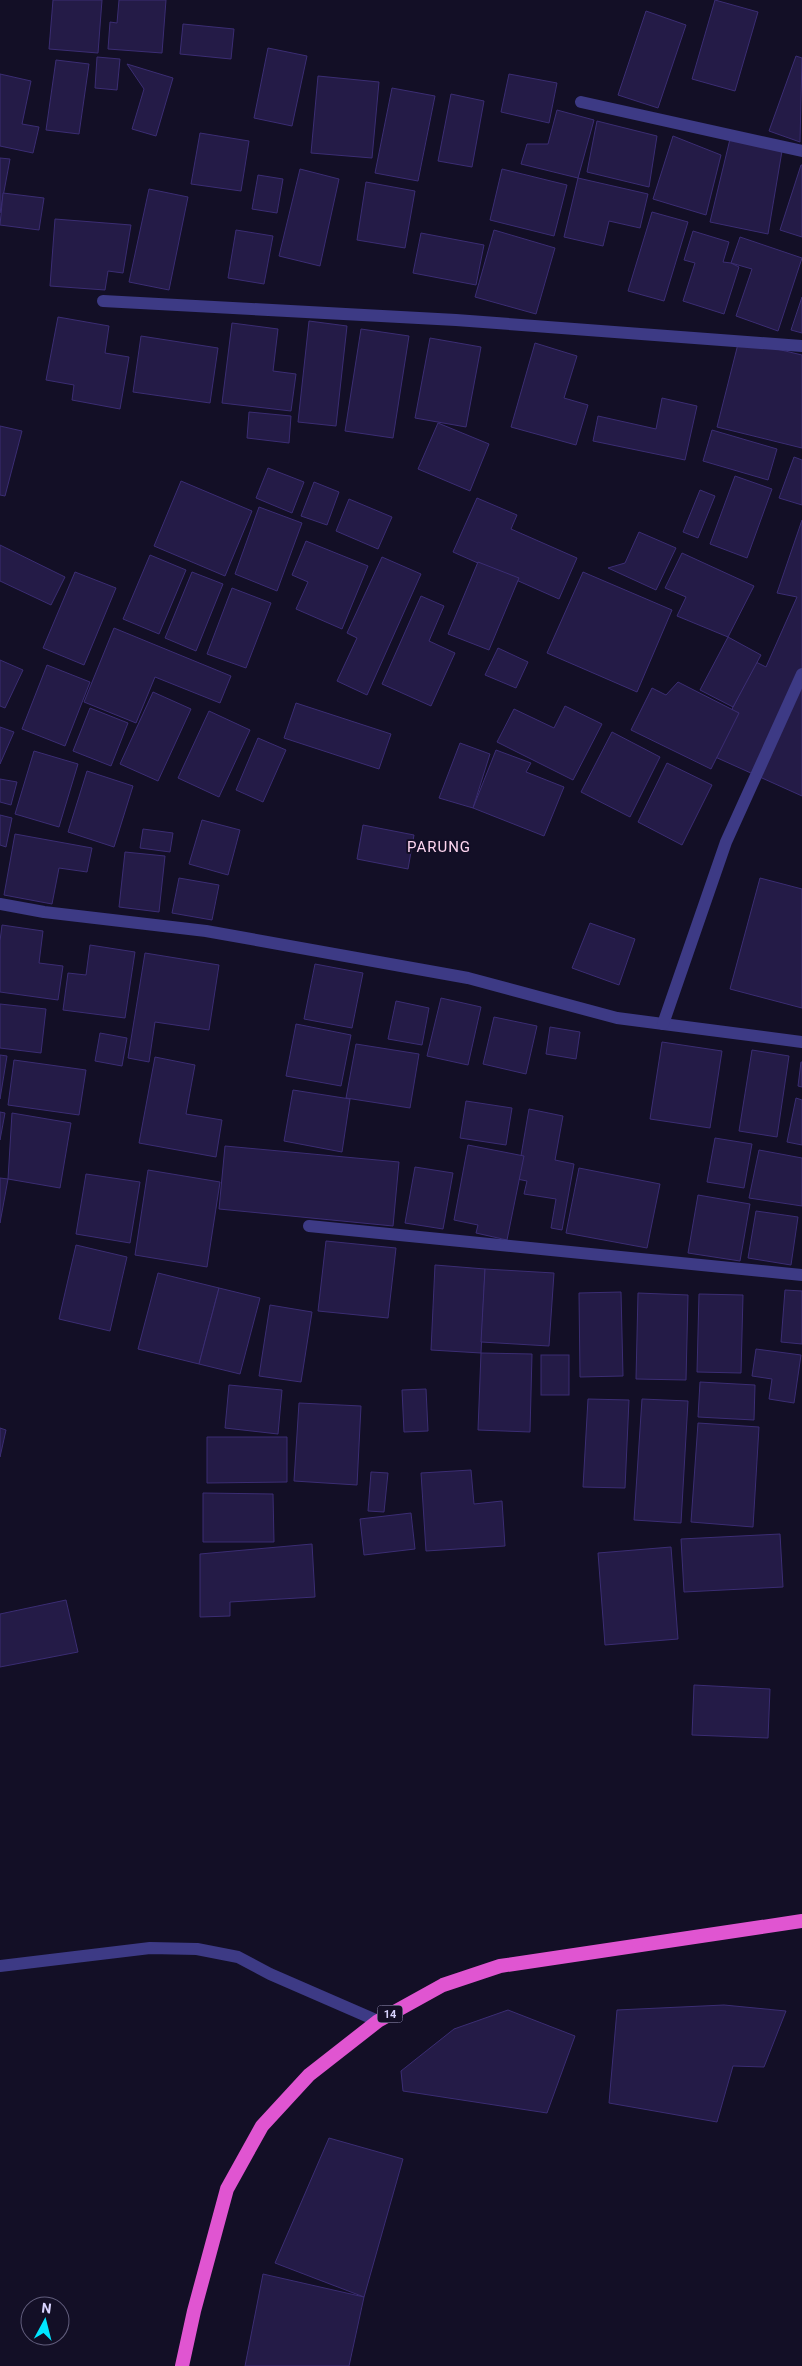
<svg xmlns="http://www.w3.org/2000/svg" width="802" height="2366" viewBox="0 0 802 2366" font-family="Roboto,sans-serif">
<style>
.building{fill:#241b47;stroke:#3b2d73}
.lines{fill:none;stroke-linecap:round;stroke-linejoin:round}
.minor{stroke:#3d3a85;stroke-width:12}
.trunk{stroke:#e055d1;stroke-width:14}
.labels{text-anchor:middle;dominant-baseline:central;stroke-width:4;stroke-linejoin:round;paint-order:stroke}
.shield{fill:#130f26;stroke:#9e99be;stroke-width:1}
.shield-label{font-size:11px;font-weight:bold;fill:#d9d4ff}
.quarter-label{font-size:15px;letter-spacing:1px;fill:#ffd6f0;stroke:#130f26}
</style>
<rect width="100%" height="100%" fill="#130f26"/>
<g class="building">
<polygon points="53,0 102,0 98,53 49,49"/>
<polygon points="119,0 166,0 162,53 108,49 110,22 117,23"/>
<polygon points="715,0 758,12 735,91 692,79"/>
<polygon points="646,11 686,25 658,108 618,95"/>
<polygon points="183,24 234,29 231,59 180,54"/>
<polygon points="268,48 307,56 292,126 254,118"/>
<polygon points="796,56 802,58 800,142 769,131"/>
<polygon points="97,57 120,59 117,90 95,88"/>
<polygon points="56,60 89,64 79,134 46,130"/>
<polygon points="127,64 173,78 156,136 132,129 144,89"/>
<polygon points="0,74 31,81 22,124 39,127 33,153 0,146"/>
<polygon points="509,74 557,83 549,123 501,112"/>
<polygon points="318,76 379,82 372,158 311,153"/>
<polygon points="392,88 435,96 418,181 375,173"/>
<polygon points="451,94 484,101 472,167 438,161"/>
<polygon points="557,110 594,120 578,178 521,164 527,144 548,144"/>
<polygon points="597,121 657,136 649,187 587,172"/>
<polygon points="200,133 249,141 241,191 191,184"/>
<polygon points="673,136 721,155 706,215 653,199"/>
<polygon points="730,139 782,151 768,234 710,222"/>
<polygon points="0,158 10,159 0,213"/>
<polygon points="801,165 802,165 802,237 780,230"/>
<polygon points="300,169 339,179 320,266 279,256"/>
<polygon points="502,169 567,185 554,236 490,220"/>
<polygon points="258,175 283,179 277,213 252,209"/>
<polygon points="578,178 648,194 640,228 609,221 603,246 564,237"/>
<polygon points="366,182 415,191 405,248 357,240"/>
<polygon points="149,189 188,197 169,290 129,282"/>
<polygon points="3,193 44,198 39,230 0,225"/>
<polygon points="652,212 688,222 664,301 628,291"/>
<polygon points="55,219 131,225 123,273 108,271 105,290 50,286"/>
<polygon points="236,230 273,236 264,284 228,278"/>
<polygon points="494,230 555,248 536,314 475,297"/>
<polygon points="693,231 729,242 723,262 731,263 739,267 724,314 683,301 695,263 684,260"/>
<polygon points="421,233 484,245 476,285 413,273"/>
<polygon points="740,237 802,258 778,331 736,316 752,269 731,263"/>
<polygon points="802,297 802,333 791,330"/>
<polygon points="58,317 109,326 105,353 129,357 120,409 72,400 74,385 46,380"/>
<polygon points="309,321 347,326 336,426 298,422"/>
<polygon points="232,323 278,329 273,371 296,374 291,411 222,403"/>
<polygon points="361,329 409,336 393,438 345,431"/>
<polygon points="141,336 218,348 210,403 133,392"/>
<polygon points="430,338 481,347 466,427 415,418"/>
<polygon points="739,340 802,355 802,448 717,427"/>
<polygon points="535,343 577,356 564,398 588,405 576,445 511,427"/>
<polygon points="662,398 697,406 685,460 593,441 598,416 656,429"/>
<polygon points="249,412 291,416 289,443 247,438"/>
<polygon points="438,423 489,444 470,491 418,469"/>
<polygon points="0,426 22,431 5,496 0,495"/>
<polygon points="712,430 777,449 768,480 703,461"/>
<polygon points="794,457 802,460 802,505 779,498"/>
<polygon points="268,468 304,482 292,513 256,498"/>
<polygon points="735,476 772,489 747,558 710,544"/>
<polygon points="181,481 252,511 225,576 154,546"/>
<polygon points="314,482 339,492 327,525 301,516"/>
<polygon points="700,490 715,496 698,538 683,532"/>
<polygon points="477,498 517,515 511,529 577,558 559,599 453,552"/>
<polygon points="349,499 392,517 378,549 336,531"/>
<polygon points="259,507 302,523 277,591 235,574"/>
<polygon points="802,520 802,796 713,756 733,707 756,662 766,667 797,597 777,593"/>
<polygon points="639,532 676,548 656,590 608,568 625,563"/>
<polygon points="306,541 368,566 342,629 296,609 308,582 292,575"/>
<polygon points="0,545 65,577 51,605 0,581"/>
<polygon points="682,553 754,586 728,637 677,616 686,597 665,588"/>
<polygon points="150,555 186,570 159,634 123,619"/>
<polygon points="382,557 421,574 367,695 337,681 357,638 347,633"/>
<polygon points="478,562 519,578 489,650 448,634"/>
<polygon points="75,572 116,588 84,665 43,648"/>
<polygon points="192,572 223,584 196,651 165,638"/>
<polygon points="583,572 672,610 637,692 547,653"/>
<polygon points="232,588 271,603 246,668 207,654"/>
<polygon points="421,596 444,606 429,641 455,653 431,706 382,684"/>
<polygon points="114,628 231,676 220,703 155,677 136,723 84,702"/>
<polygon points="728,637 761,655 733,707 700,690"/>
<polygon points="498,648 528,662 516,688 485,675"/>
<polygon points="0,660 23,670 5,708 0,706"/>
<polygon points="47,665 90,682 65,746 22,729"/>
<polygon points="678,682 739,713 711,769 631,730 652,688 666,695"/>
<polygon points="153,692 191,709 158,781 120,764"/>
<polygon points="296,703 391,734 379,769 284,738"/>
<polygon points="565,706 602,724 573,780 497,742 514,709 554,728"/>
<polygon points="90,708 128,723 111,766 73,751"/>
<polygon points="209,711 250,730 219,797 178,778"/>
<polygon points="0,727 14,732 0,764"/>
<polygon points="612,732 660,757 630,817 581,792"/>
<polygon points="258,738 286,750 263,802 236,790"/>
<polygon points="460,743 490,754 473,808 439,798"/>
<polygon points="496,750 531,763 526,772 564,787 544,836 473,808"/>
<polygon points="34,751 78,764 59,827 15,814"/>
<polygon points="667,763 712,785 682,845 638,822"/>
<polygon points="87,771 133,786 114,847 68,832"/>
<polygon points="0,779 17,782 11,805 0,802"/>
<polygon points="0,815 12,818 6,847 0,845"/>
<polygon points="202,820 240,830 228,875 189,864"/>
<polygon points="363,825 414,835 408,869 357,859"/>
<polygon points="143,829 173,833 170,852 140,848"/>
<polygon points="15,834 92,848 87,872 59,868 52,904 4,895"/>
<polygon points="125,852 165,856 159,912 119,907"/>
<polygon points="179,878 219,885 212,920 172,913"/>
<polygon points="760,878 802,889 802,1008 730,989"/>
<polygon points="590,923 635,939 619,985 572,968"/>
<polygon points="2,925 43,931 39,963 63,966 58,1000 0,992 0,941"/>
<polygon points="90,945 135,952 125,1018 63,1010 68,973 86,975"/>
<polygon points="145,953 219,965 209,1030 155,1022 149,1062 128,1058"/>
<polygon points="315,964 363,973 352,1028 304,1019"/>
<polygon points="441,998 481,1007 468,1065 427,1056"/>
<polygon points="396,1001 429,1008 422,1045 388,1039"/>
<polygon points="0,1004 46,1009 41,1053 0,1048"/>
<polygon points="494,1017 537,1026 526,1074 483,1064"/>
<polygon points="296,1024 351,1035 341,1086 286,1076"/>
<polygon points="550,1027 580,1032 576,1059 546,1054"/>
<polygon points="100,1033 127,1038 122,1066 95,1061"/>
<polygon points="662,1042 722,1051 710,1128 650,1119"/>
<polygon points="356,1044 419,1054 410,1108 346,1098"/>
<polygon points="752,1050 789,1056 777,1137 739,1131"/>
<polygon points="0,1055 7,1056 0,1099"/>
<polygon points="155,1057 195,1065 186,1114 222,1120 216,1157 139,1143"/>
<polygon points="14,1060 86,1070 79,1115 8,1105"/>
<polygon points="801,1062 802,1062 802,1087 798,1086"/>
<polygon points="293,1090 350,1099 342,1152 284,1141"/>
<polygon points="796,1098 802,1100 802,1145 787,1142"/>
<polygon points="466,1101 512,1108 506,1145 460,1138"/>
<polygon points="529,1109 563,1116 555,1160 574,1164 562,1230 551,1228 556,1199 524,1194 527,1181 517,1179"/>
<polygon points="0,1112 5,1113 0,1140"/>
<polygon points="12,1113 71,1123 60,1188 8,1179"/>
<polygon points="715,1138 752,1144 744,1188 707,1182"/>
<polygon points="468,1145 524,1156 507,1240 476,1233 478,1225 454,1220"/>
<polygon points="225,1146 399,1162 393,1226 219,1209"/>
<polygon points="759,1150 802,1158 802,1206 749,1198"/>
<polygon points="415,1167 453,1173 443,1229 405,1223"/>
<polygon points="579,1168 660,1184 647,1248 566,1233"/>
<polygon points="148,1170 220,1182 207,1267 135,1255"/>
<polygon points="86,1174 140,1182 130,1243 76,1234"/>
<polygon points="0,1178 8,1179 0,1223"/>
<polygon points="698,1195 750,1204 740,1261 688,1253"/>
<polygon points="756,1211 798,1217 791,1265 748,1258"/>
<polygon points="326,1241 396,1248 388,1318 318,1311"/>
<polygon points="76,1245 127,1257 110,1331 59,1319"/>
<polygon points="435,1265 485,1269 481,1353 431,1350"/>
<polygon points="485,1269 554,1273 549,1346 481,1342"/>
<polygon points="158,1273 219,1288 199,1364 138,1349"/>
<polygon points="219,1288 260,1298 240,1374 199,1364"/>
<polygon points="785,1290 802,1291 802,1344 781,1342"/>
<polygon points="621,1292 623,1376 580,1377 579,1293"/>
<polygon points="638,1293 688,1295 686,1380 636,1379"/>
<polygon points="699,1294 743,1295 741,1373 697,1372"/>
<polygon points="270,1305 312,1312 301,1382 259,1376"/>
<polygon points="756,1349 801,1355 794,1403 769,1399 772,1379 752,1376"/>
<polygon points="481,1353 532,1354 530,1432 478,1430"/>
<rect x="541" y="1355" width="28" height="40"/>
<polygon points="700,1382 755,1385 754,1420 698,1417"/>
<polygon points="229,1385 282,1390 278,1434 225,1428"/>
<polygon points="426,1389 428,1431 404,1432 402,1390"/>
<polygon points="588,1399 629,1400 625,1488 583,1487"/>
<polygon points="642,1399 688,1401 681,1523 634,1520"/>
<polygon points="299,1403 361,1406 357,1485 294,1481"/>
<polygon points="698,1423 759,1427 753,1527 691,1522"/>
<polygon points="0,1428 6,1430 0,1457"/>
<polygon points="207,1437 287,1437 287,1482 207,1483"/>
<polygon points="471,1470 474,1504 502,1501 505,1546 426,1551 421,1473"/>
<polygon points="371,1472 388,1473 384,1512 368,1511"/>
<polygon points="203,1493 273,1494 274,1542 203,1542"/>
<polygon points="411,1513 415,1549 364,1555 360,1519"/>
<polygon points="780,1534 783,1587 684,1592 681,1539"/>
<polygon points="312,1544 315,1597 230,1602 230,1616 200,1617 200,1554"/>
<polygon points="671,1547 678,1639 605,1645 598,1553"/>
<polygon points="66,1600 78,1652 0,1667 0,1614"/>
<polygon points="694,1685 770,1689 768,1738 692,1735"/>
<polygon points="724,2005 786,2011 764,2067 733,2066 717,2122 609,2103 617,2010"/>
<polygon points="508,2010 575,2036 547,2113 403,2091 401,2071 454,2029"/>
<polygon points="329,2138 403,2159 364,2297 275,2263"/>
<polygon points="263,2274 364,2297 349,2366 245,2366"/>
</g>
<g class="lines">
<g class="minor">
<polyline points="581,102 802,151"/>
<polyline points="103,301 456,320 802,346"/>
<polyline points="0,904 44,912 206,931 468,978 617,1018 802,1042"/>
<polyline points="663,1024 726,842 802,674"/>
<polyline points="309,1226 802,1275"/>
<polyline points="0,1966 150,1948 197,1949 238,1957 270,1974 378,2021"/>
</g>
<polyline class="trunk" points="182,2366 194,2311 227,2189 262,2126 309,2075 378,2021 443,1985 500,1966 802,1921"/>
</g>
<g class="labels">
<rect class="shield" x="377.5" y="2005.5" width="25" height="17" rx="4"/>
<g class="shield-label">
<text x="390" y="2014">14</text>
</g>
<g class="quarter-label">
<text x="439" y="847">PARUNG</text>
</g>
</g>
<g transform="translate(45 2321) rotate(7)"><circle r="24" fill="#130f26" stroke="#625e7d"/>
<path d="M0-4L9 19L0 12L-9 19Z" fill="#00e5ff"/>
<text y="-8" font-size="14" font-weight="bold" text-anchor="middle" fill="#d9d4ff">N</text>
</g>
</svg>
